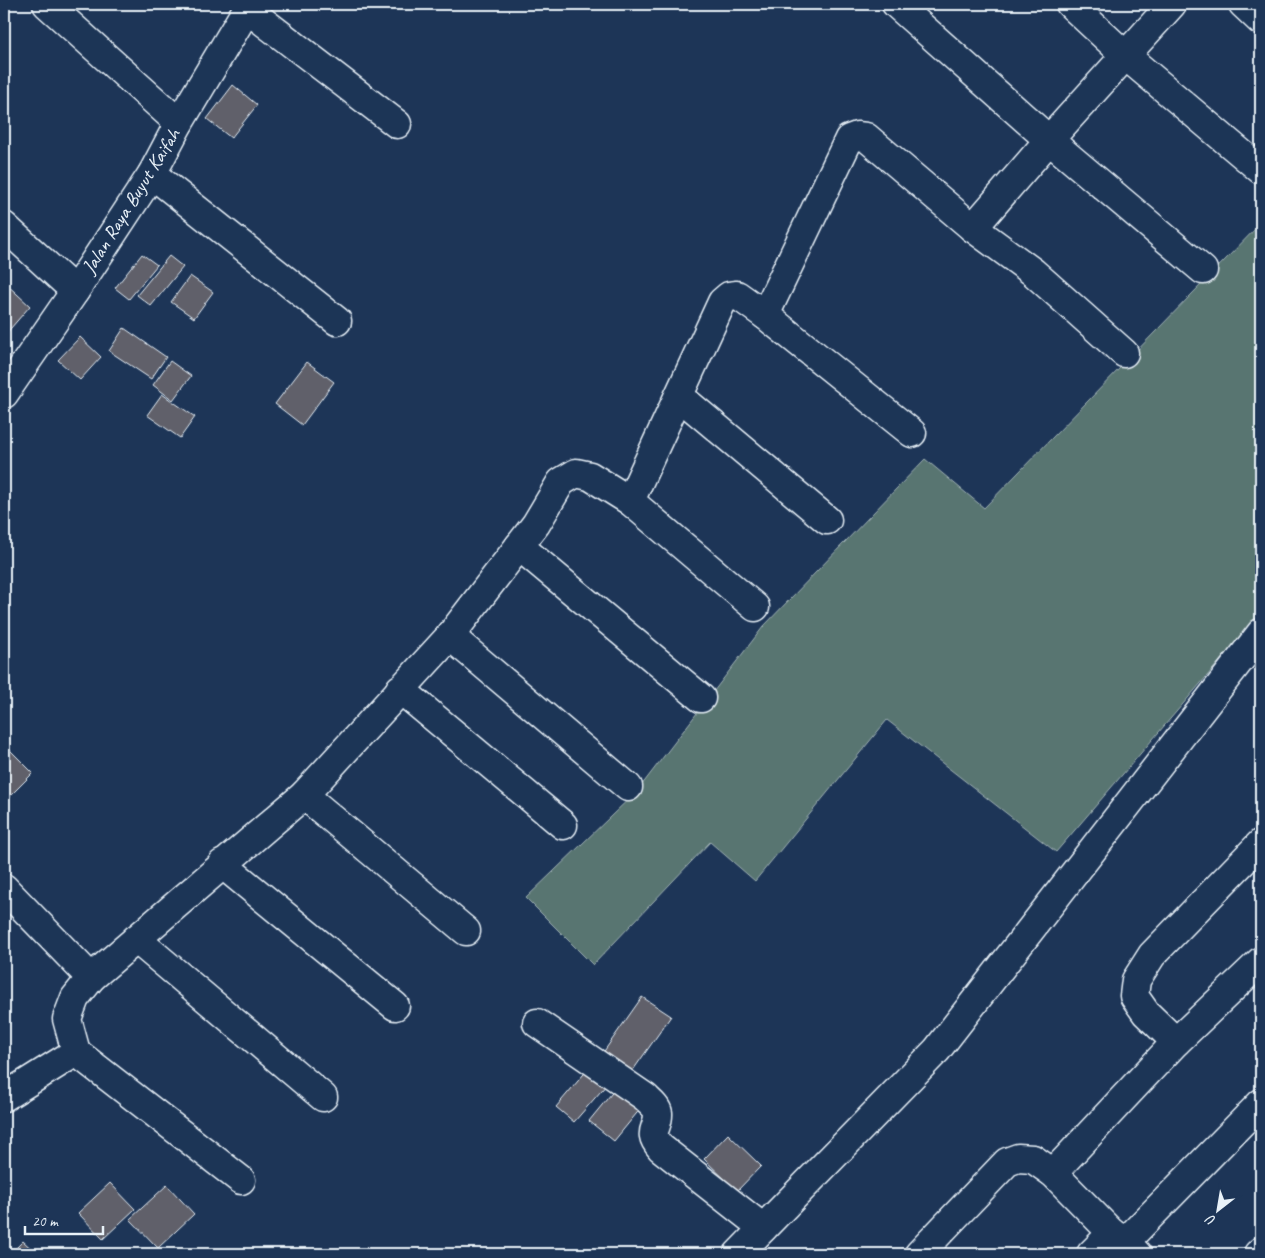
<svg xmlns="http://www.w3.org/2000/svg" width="1265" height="1258" viewBox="0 0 1265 1258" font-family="Caveat,sans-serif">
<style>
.green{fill:#597471;stroke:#a0b2b4}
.building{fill:#61616b;stroke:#e8f1f8}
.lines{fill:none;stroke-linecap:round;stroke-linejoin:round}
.minor-casing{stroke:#e8f1f8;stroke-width:31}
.minor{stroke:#1d3557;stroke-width:28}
.labels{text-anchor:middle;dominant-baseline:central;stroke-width:4;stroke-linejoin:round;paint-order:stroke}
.street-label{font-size:20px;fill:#e8f1f8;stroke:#1d3557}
</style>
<rect width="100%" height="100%" fill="#1d3557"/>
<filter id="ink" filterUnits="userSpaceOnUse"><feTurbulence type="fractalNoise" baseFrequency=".02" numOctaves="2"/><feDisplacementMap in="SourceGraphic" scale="10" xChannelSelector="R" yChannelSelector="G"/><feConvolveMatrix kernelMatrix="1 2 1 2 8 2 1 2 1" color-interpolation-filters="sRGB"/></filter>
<g filter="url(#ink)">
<polygon class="green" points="1261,223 1261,613 1056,852 887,720 755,881 710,842 593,965 526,898 638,790 763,627 925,459 984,508"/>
<g class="building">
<polygon points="233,85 257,105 231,138 207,119"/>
<polygon points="142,254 157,265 129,299 115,288"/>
<polygon points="169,256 183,267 151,306 137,295"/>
<polygon points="190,276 213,292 194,318 171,302"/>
<polygon points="4,282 30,306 4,336"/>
<polygon points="124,328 166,357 151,379 109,351"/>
<polygon points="80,337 101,357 80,380 58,360"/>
<polygon points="170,361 191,376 173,400 153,385"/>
<polygon points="307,362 334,382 302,425 275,404"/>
<polygon points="162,394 195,417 180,438 147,415"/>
<polygon points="4,744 33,773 4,802"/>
<polygon points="642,997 671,1016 629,1076 600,1057"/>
<polygon points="589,1068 608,1083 574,1122 556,1107"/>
<polygon points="616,1088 641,1108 614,1141 589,1121"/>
<polygon points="728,1134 761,1166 737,1191 704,1159"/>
<polygon points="110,1183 135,1209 103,1239 78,1213"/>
<polygon points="167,1185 194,1214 158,1248 130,1219"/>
<polygon points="23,1241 37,1254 10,1254"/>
</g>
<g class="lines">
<g class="minor-casing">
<g id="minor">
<polyline points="47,4 179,123"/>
<polyline points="896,4 1049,140 1203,270"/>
<polyline points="1070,4 1126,56 1261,170"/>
<polyline points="1243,4 1261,21"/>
<polyline points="247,9 397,124"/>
<polyline points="152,174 337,321"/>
<polyline points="4,226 75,291"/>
<polyline points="973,228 1049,140 1172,4"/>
<polyline points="765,315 849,139 857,136 866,137 973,228 1033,272 1124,353"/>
<polyline points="4,394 75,291 152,174 179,123 250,4"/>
<polyline points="679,396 827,520"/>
<polyline points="630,501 755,607"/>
<polyline points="519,546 701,698"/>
<polyline points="450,636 628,787"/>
<polyline points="400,689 563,825"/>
<polyline points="304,795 466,931"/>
<polyline points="222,864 395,1006"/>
<polyline points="4,888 91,978"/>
<polyline points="136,939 323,1097"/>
<path d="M537,1023L645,1097C649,1101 657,1107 658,1113C659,1129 646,1131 661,1148L763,1228"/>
<polyline points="1176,1042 1146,1013 1134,996 1136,980 1152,955 1261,843"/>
<polyline points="76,1052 241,1180"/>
<polyline points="4,1097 76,1052 67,1019 75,998 91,978 304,795 450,636 536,524 561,482 576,473 590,476 630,501 722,302 729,296 737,295 765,315 912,433"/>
<polyline points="1053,1173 1176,1042 1261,961"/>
<polyline points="1125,1242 1261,1103"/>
<polyline points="738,1254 937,1050 1261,633"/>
<polyline points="919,1254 1007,1162 1018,1158 1033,1159 1053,1173 1112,1233 1125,1242 1137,1254"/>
<polyline points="1091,1254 1112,1233"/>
<polyline points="1258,1254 1261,1251"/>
</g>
</g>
<use href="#minor" class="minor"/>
</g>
</g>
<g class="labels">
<g class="street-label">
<text transform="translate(131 201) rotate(-58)">Jalan Raya Buyut Kaifah</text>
</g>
</g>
<rect width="1265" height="1258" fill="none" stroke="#1d3557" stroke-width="20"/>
<rect x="10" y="10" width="1245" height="1238" fill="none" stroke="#e8f1f8" stroke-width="2" filter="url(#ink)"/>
<g transform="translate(1218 1210) rotate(211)" stroke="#1d3557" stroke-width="4" paint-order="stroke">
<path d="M0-4L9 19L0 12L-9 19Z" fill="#e8f1f8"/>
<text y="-8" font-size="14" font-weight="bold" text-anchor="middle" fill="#e8f1f8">U</text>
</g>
<path d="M25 1226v8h78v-8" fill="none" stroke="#e8f1f8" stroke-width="2.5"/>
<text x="32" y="1226" font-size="15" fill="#e8f1f8" stroke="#1d3557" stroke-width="4" paint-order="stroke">20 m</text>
</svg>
